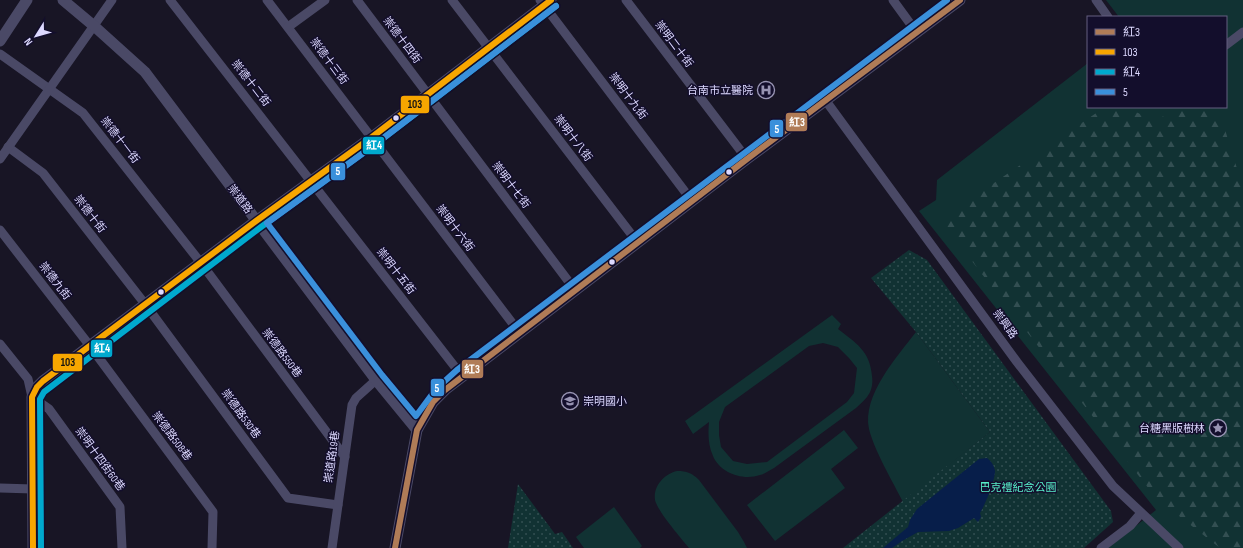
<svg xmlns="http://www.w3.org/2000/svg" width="1243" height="548" viewBox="0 0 1243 548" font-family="'Sofia Sans Condensed','Noto Sans TC',sans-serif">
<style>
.green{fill:#113233;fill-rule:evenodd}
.forest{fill:url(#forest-firs)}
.park{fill:url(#park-dots)}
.water{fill:#071e4a}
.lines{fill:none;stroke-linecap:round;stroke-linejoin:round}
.minor{stroke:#4a4966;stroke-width:9}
.tertiary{stroke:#4a4966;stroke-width:11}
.bus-1-casing{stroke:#130e2c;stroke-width:9}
.bus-2-casing{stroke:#130e2c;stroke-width:9}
.bus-3-casing{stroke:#130e2c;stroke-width:9}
.bus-4-casing{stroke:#130e2c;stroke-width:9}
.bus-1{stroke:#b07c57;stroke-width:6}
.bus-2{stroke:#f7a600;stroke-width:6}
.bus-3{stroke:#00a9ce;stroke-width:6}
.bus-4{stroke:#3a90db;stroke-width:6}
.bus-dot{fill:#ddd9ff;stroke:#130e2c;stroke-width:1.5}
.labels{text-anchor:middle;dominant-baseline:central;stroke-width:3;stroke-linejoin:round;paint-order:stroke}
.street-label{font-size:11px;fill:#ddd9ff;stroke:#130e2c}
.poi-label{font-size:11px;fill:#ddd9ff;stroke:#130e2c;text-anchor:end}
.park-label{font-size:11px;fill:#57edc8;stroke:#130e2c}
.line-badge{stroke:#130e2c;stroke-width:1.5}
.badge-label{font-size:11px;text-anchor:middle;font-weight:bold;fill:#fff}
.pale-badge-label{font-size:11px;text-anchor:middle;font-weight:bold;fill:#111}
</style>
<defs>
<pattern id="forest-firs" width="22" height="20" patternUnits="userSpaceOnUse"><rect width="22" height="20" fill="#113233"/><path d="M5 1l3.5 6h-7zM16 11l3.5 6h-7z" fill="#334f52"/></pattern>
<pattern id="park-dots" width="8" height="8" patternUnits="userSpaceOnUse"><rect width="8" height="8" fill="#113233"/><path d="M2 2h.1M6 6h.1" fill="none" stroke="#334f52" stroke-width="1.8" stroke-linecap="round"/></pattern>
</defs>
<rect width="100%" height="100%" fill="#181525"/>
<g class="green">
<polygon points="1106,0 1243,0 1243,548 1108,548 1156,510 919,211 936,200 937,180 1088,63 1088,107 1226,107 1226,17 1119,17"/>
<path d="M832,315L841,324L838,329C856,343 870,351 872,376C873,383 872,391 867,397C864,401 860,404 856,408L774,468C770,470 765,474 760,475C743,481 720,473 713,456C708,445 708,433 709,422L693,434L685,421ZM823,343L838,347L849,358L857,368L854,393L847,402L767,462L747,464L733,461L721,447L719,435V422L725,407L809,346Z"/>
<path d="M916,332L990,432L903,502C893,482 874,450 869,429C862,395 897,357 916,332Z"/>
<polygon points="844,430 858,448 831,469 845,488 775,541 747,505"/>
<path d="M677,471C687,471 692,473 699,480L738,532L744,542L747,548H689C681,538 658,512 655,500C653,485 665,474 677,471Z"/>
<polygon points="614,507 642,546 640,548 584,548 576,537"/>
</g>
<polygon class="forest" points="1105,107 1128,107 1131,110 1157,121 1175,107 1218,107 1243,188 1243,548 1220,548 1156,498 940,220"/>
<g class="park">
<polygon points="909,250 927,260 1111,511 1113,522 1084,548 843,548 990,432 916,332 871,278"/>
<polygon points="518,484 555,534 562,532 573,548 508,548"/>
</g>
<path class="water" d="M987,458C991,461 994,465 995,471C995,480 985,505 980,513L981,517L978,522L974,518L958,528L949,531L918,532L902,541L892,548H883L908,527L910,520L917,509L979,459Z"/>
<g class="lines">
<g class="minor">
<polyline points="170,0 462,376"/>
<polyline points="267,0 519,332"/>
<polyline points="357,0 575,290"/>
<polyline points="452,0 638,243"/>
<polyline points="540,0 692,201"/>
<polyline points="626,0 747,159"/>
<polyline points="893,0 917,33"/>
<polyline points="1096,0 1108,17"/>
<polyline points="288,27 325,0"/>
<polyline points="1226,45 1243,32"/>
<polyline points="0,54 83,113 201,263 345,457"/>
<polyline points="826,101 1017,362 1113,486 1179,548"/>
<polyline points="8,147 43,173 145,304 288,498 338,505"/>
<polyline points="0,159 112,0"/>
<polyline points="0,230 90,346 213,512 212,548"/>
<polyline points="0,344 28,379 32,397 49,409 120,507 122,548"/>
<polyline points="0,488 33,489"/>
<polyline points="332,548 352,405 356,398 376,380"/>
<polyline points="1101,548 1130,526 1141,513"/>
</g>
<g class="tertiary">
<polyline points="63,0 94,26 145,72 376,380 417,430"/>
<polyline points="0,41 27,0"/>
<polyline points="33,548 32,397 37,387 43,381 256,221 372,137 551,0"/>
<polyline points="395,548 417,430 433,402 445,390 747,159 960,0"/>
</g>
<g class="bus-1-casing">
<polyline id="bus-1" points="395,548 417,430 433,402 445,390 747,159 960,0"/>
</g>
<g class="bus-2-casing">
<polyline id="bus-2" points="33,548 32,397 37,387 43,381 256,221 372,137 551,0"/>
</g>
<g class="bus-3-casing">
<polyline id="bus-3" points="41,548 40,399 44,392 261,227 377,143 556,6"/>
</g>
<g class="bus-4-casing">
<polyline id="bus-4" points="556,6 377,143 267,223 382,375 416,416 436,389 457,370 947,0"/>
</g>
<use href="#bus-1" class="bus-1"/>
<use href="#bus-2" class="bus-2"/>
<use href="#bus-3" class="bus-3"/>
<use href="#bus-4" class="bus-4"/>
</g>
<defs>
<g id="hospital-ring" transform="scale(0.9)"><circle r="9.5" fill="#130e2c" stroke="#9894b3" stroke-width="1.5"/><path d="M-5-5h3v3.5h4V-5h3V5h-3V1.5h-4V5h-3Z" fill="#9894b3"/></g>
<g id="school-ring" transform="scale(0.9)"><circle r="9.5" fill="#130e2c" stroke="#9894b3" stroke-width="1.5"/><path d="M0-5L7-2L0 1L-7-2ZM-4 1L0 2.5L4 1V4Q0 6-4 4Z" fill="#9894b3"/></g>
<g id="sight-ring" transform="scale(0.9)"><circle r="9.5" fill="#130e2c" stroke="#9894b3" stroke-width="1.5"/><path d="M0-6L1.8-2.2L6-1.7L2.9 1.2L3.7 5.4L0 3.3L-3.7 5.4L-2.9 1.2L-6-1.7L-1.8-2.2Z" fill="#9894b3"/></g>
</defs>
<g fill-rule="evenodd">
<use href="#hospital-ring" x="766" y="90"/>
<use href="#school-ring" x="570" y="401"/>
<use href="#sight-ring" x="1218" y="428"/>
</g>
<g class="bus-dot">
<circle cx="396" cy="118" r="3.5"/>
<circle cx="729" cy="172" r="3.5"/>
<circle cx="612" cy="262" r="3.5"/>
<circle cx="161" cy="292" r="3.5"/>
</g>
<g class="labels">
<g class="street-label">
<text transform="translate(402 40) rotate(53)">崇德十四街</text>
<text transform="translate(674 44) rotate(53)">崇明二十街</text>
<text transform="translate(329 61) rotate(53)">崇德十三街</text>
<text transform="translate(251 83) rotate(52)">崇德十二街</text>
<text transform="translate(628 96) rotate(53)">崇明十九街</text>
<text transform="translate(573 138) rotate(53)">崇明十八街</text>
<text transform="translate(120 140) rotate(52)">崇德十一街</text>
<text transform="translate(511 185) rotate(53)">崇明十七街</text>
<text transform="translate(240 199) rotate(53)">崇道路</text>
<text transform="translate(90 214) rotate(52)">崇德十街</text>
<text transform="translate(455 228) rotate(53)">崇明十六街</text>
<text transform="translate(396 271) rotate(52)">崇明十五街</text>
<text transform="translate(55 281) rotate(52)">崇德九街</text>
<text transform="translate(1005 324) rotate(54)">崇興路</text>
<text transform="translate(282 353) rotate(53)">崇德路550巷</text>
<text transform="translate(241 414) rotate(54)">崇德路530巷</text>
<text transform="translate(172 436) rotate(53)">崇德路508巷</text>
<text transform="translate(332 457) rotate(-82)">崇道路19巷</text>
<text transform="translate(100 459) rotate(54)">崇明十四街60巷</text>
</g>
<g class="poi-label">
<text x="753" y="90">台南市立醫院</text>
<text x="583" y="401" text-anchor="start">崇明國小</text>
<text x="1205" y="428">台糖黑版樹林</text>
</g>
<g class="park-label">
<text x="1018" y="487">巴克禮紀念公園</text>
</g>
</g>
<g class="line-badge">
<rect x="400" y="95" width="30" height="19" rx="4" fill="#f7a600"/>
<rect x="785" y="112" width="23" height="20" rx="4" fill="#b07c57"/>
<rect x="769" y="119" width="15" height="19" rx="4" fill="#3a90db"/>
<rect x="362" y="136" width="23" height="19" rx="4" fill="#00a9ce"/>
<rect x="330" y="162" width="16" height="19" rx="4" fill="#3a90db"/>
<rect x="90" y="339" width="23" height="19" rx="4" fill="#00a9ce"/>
<rect x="52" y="353" width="31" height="19" rx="4" fill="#f7a600"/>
<rect x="461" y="359" width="23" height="20" rx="4" fill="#b07c57"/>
<rect x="430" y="378" width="15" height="19" rx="4" fill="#3a90db"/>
</g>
<g class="badge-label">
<text x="797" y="126">紅3</text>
<text x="777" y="133">5</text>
<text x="374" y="149">紅4</text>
<text x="338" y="175">5</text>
<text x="102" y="352">紅4</text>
<text x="472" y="373">紅3</text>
<text x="437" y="392">5</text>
</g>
<g class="pale-badge-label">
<text x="415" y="108">103</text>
<text x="68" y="366">103</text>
</g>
<rect x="1087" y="16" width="140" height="92" fill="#130e2c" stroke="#645f80"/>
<rect x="1095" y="29" width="20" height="6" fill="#b07c57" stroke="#645f80"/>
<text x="1123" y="36" font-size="12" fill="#ddd9ff">紅3</text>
<rect x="1095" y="49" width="20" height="6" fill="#f7a600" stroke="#645f80"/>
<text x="1123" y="56" font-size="12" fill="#ddd9ff">103</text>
<rect x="1095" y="69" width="20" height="6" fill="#00a9ce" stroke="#645f80"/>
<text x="1123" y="76" font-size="12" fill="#ddd9ff">紅4</text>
<rect x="1095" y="89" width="20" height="6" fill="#3a90db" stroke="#645f80"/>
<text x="1123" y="96" font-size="12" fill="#ddd9ff">5</text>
<g transform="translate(36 36) rotate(233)" stroke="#130e2c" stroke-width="3" paint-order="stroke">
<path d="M0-3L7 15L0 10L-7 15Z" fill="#ddd9ff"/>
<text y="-6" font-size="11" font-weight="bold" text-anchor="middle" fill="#ddd9ff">N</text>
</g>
</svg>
